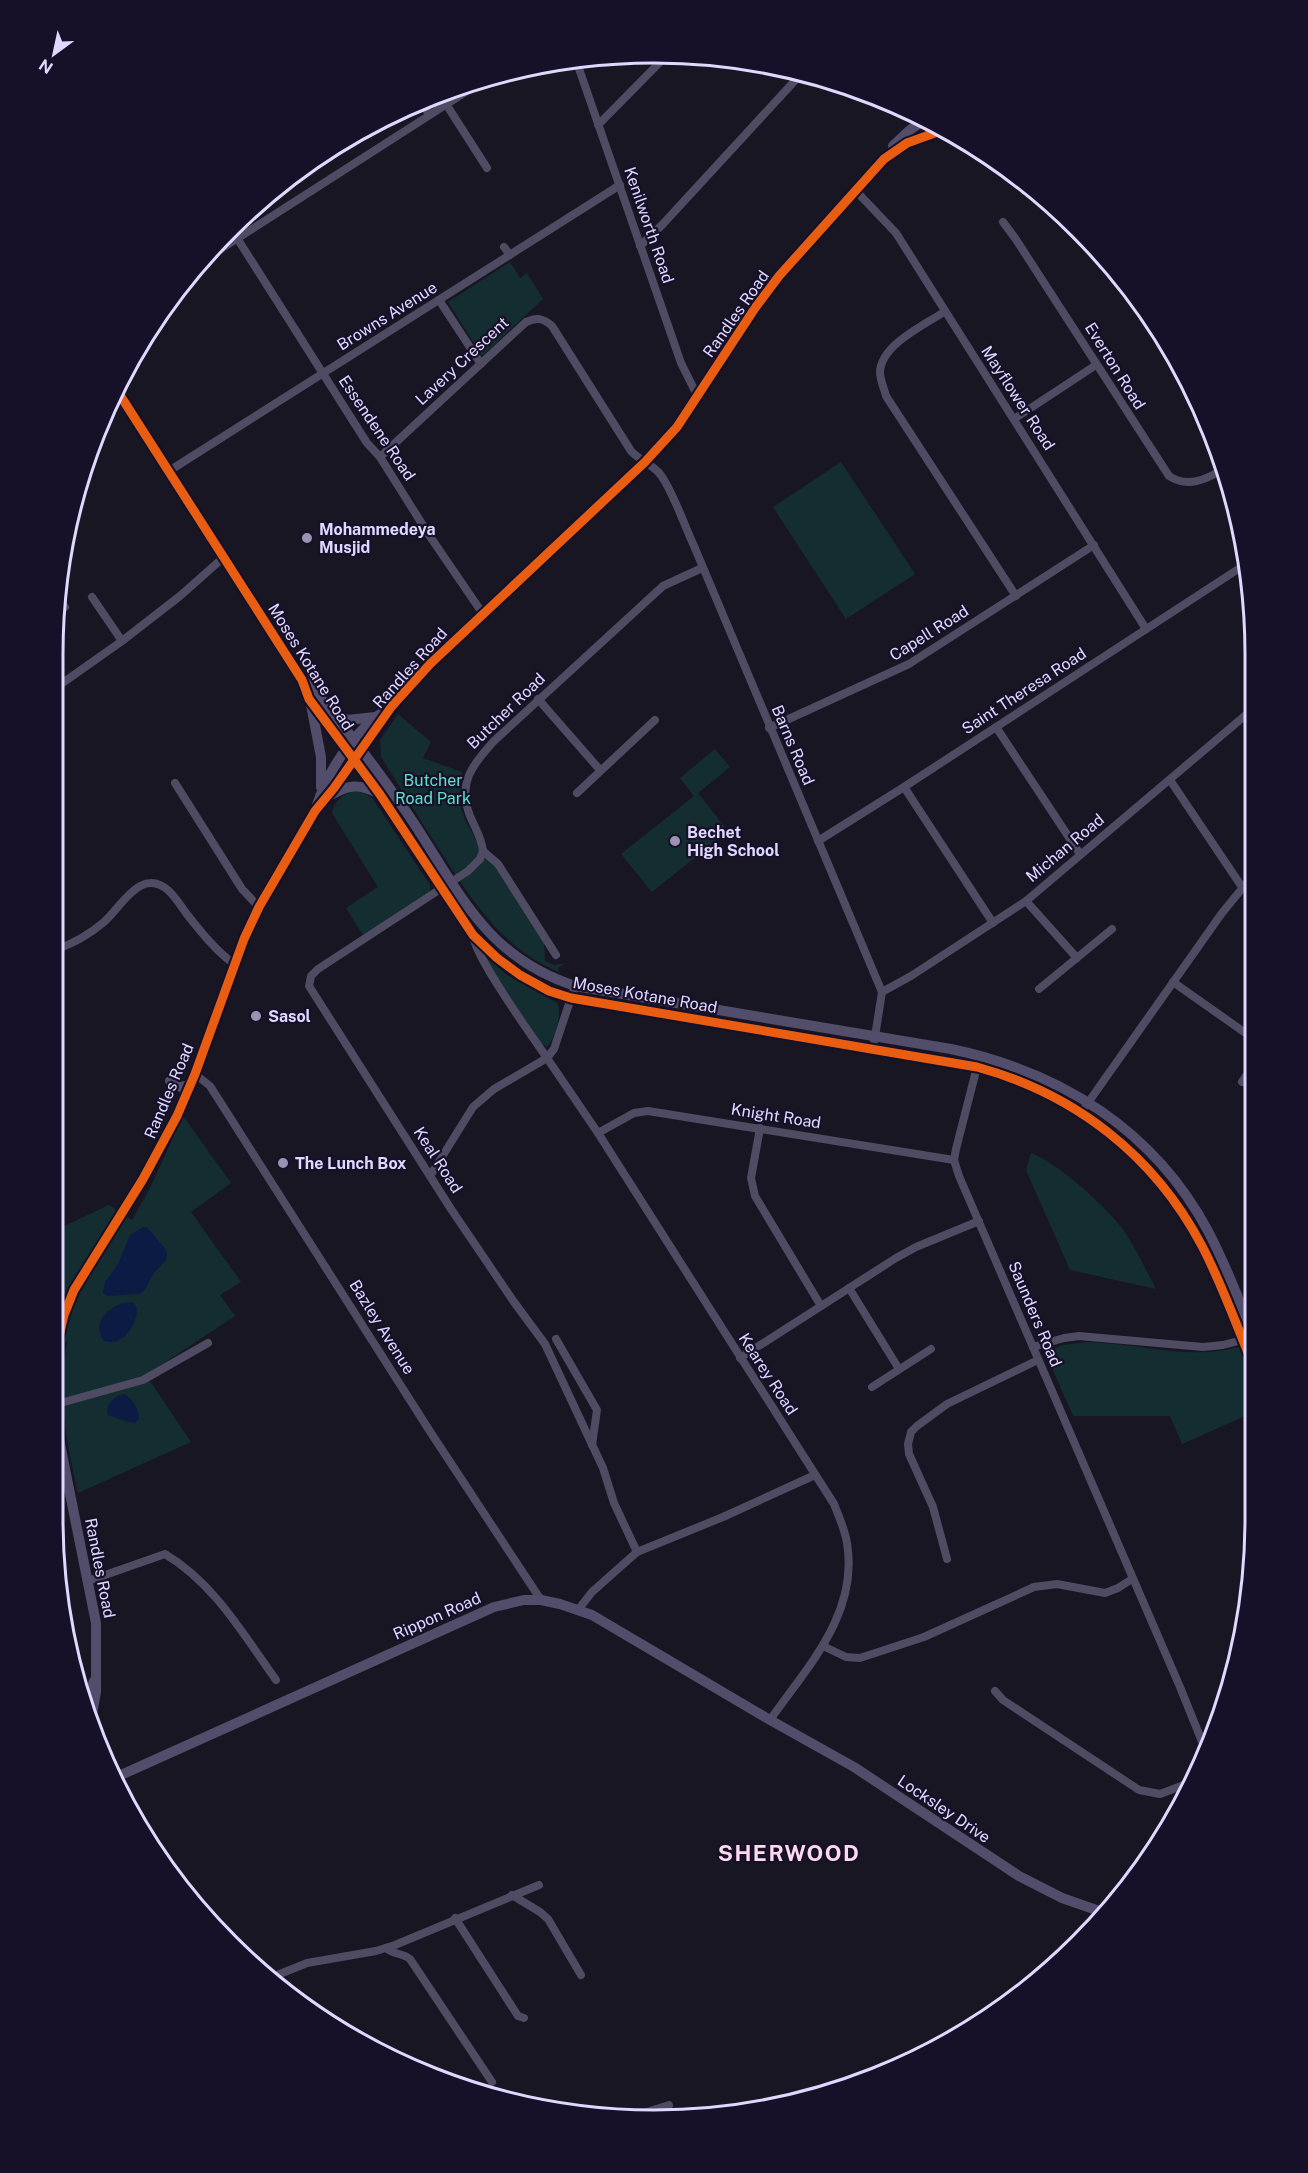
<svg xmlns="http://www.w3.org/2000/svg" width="1308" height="2173" viewBox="0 0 1308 2173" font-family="'Public Sans',sans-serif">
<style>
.green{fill:#142d31}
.water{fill:#0c1b44}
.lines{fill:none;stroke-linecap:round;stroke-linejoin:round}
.street{stroke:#4e4b63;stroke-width:8}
.secondary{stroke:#524d6a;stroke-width:10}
.cycleway-casing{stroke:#161029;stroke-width:13}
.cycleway{stroke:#e95d12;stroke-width:9}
.poi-dot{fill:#9a94b2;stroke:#161029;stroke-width:2}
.labels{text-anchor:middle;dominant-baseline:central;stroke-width:4.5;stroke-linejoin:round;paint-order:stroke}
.street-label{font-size:16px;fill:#e0d8ff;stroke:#161029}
.poi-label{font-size:16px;font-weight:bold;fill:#e0d8ff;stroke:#161029;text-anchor:start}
.park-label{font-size:16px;fill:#62e0cc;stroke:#161029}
.district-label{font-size:22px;font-weight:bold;letter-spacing:1.5px;fill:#ffdaee;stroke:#161029}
.rim{fill:none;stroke:#e0d8ff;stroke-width:3}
</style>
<rect width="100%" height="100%" fill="#191623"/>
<g class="green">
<polygon points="510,262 520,278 527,273 543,299 482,356 448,302"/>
<polygon points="841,462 915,574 846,619 773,507"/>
<path d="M398,714L431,742L423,758L462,772L459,803L466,822L488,860L493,863L544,943L545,961L554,965L566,963L558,968L559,972C500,948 470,897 437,846C418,816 399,786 381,757L380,740Z"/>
<polygon points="715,749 730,767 698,793 728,831 652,892 621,854 694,796 680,778"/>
<path d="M355,791L363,792L372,798L430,885V892L363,935L346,908L378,887L332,813C334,801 343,794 355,791Z"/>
<path d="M482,954L507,975L557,1003C563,1014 555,1038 547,1047L541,1043Z"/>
<path d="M183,1116L231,1183L191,1212L241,1282L220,1295L235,1316L146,1375L191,1442L78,1493C69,1454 60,1410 63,1370C63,1361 66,1351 67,1342H57L56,1230L109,1205L132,1220L150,1188Z"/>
<path d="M1031,1153C1058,1163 1107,1207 1124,1231C1136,1249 1146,1270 1156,1289L1070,1270L1026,1170Z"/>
<path d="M1087,1342C1138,1343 1188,1361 1239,1347L1254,1387V1412L1182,1444L1170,1416H1073L1045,1352L1063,1345Z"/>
</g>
<g class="water">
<polygon points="143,1227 148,1228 167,1251 166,1260 154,1273 144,1291 140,1294 108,1296 103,1293 105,1282 118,1264 130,1235"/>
<path d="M127,1302L134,1303L137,1308C137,1325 123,1347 104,1341C90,1323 109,1306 127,1302Z"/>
<path d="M124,1394C132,1398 139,1409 139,1419L135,1423L128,1422L108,1415C105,1405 114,1396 124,1394Z"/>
</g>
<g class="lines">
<g class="street">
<polyline points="576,60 681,363 698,397"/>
<polyline points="420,100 429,114"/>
<polyline points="446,104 487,168"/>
<polyline points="598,125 668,54"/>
<polyline points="856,191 896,233 1146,629"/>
<path d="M1003,222L1015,238L1169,476C1187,488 1206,480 1223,469"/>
<polyline points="230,227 367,443 380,457 429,535 483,614"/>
<polyline points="640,246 662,225 802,73"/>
<polyline points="504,247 510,255"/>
<polyline points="202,261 486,79"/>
<polyline points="439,300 481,364"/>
<path d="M944,312C924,325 881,345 880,372C880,380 884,388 886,396L1016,596"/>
<polyline points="1014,419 1096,365"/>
<path d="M380,457L526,322C537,317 543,318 552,326L631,451C640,461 652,464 660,474C672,489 685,527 694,546L882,992L873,1049"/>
<polyline points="169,471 620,185"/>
<polyline points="92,597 122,641"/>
<polyline points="54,616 65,607"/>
<polyline points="54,689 122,641 180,596 224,557"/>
<polyline points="538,699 600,770"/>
<polyline points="996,727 1080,854"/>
<polyline points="769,728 909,664 1094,545"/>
<polyline points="1170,780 1242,887"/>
<polyline points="175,783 242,889 259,907"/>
<polyline points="904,787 993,923"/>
<polyline points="577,793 655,720"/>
<polyline points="818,841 904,787 1246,564"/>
<polyline points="483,851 480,859 468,871 318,969 311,976 309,986 451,1209 514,1302 545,1344 603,1468 614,1503 637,1552"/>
<polyline points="1026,901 1077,958"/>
<path d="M55,950C72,944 90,934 104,922C122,906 141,866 169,891C176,898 181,906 186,913C201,932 215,950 234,964"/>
<path d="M556,955L498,864L483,851C482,838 475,828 470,816C457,783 473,764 494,741L663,586L702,568"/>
<polyline points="1173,982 1254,1039"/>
<path d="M575,986L554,1049L547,1058L598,1133L834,1504C839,1517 845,1530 847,1543C859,1614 807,1667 770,1720"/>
<polyline points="1039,989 1112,929"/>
<polyline points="882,992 911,976 1026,901 1254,708"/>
<polyline points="978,1063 956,1149 954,1160 959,1176 1180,1687 1205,1749"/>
<polyline points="195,1074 210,1086 431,1433 541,1600"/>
<polyline points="1242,1082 1254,1064"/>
<polyline points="1085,1107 1222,913 1254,874"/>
<polyline points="760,1128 751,1178 755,1196 821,1306"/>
<polyline points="598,1133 634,1113 648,1111 954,1160"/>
<path d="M430,1176L473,1107L494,1089L547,1058C532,1036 474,956 473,935"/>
<polyline points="849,1288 899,1369"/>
<polyline points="556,1339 597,1410 592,1445"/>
<polyline points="1033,1347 1064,1338 1079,1336 1203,1347 1223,1345 1254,1337"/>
<polyline points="740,1358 896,1258 916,1247 979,1221"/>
<polyline points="872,1387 931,1349"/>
<polyline points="57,1404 143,1380 208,1343"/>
<polyline points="947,1559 933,1507 909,1454 908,1444 911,1432 917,1426 947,1404 1038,1360"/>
<path d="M88,1581L165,1554C214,1583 243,1634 276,1680"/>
<polyline points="578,1610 592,1592 637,1552 723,1517 815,1475"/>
<polyline points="823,1646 846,1657 860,1658 924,1637 1034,1587 1057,1584 1105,1593 1118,1588 1132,1579"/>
<polyline points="995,1691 1003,1700 1139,1790 1160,1794 1189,1783"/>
<polyline points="512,1895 540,1912 548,1919 581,1975"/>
<polyline points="455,1918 518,2016 524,2018"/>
<path d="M386,1948C394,1955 403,1953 410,1959L492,2082"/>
<polyline points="270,1978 307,1963 376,1951 395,1945 539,1885"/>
<polyline points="625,2119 669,2105"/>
</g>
<g class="secondary">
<polyline points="893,146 910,130 924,120"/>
<path d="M118,392L302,680L309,699L379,793L473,935L497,958L520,975L549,991L571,998L977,1067C1075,1094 1154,1155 1202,1246C1222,1284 1237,1327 1254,1367"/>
<path d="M305,682C321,696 333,714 347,731C371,762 395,794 417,828C462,898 489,958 575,986L951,1049C1061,1072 1154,1130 1208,1231C1226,1265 1239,1301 1254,1336"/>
<polyline points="311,705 321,757 321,787"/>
<polyline points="336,716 348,720 375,717"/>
<path d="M331,795C348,785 359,783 377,793"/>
<path d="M317,805C329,768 356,728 389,708"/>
<polyline points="170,1081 181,1087 190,1085"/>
<polyline points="57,1345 64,1315 74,1290 143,1179 177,1116 195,1074 244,939 259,907 315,811 334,788 392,706 430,664 645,462 677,427 755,308 779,276 884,159 907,143 943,130"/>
<polyline points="57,1429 96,1623 96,1692 90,1726"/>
<polyline points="84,1709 94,1681"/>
<polyline points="112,1779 494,1607 524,1600 541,1600 560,1604 592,1615 770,1720 854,1767 1019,1876 1062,1898 1105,1913"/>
</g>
<g class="cycleway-casing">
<g id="cycleway">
<path d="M118,392L302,680L309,699L379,793L473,935L497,958L520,975L549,991L571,998L977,1067C1075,1094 1154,1155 1202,1246C1222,1284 1237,1327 1254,1367"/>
<polyline points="57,1345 64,1315 74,1290 143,1179 177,1116 195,1074 244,939 259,907 315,811 334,788 392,706 430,664 645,462 677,427 755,308 779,276 884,159 907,143 943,130"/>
</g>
</g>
<use href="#cycleway" class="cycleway"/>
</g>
<g class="poi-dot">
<circle cx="307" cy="538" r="6"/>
<circle cx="675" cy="841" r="6"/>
<circle cx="256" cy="1016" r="6"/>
<circle cx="283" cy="1163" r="6"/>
</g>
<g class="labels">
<g class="street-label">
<text transform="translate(649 225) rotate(71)">Kenilworth Road</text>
<text transform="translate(736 314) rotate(-55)">Randles Road</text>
<text transform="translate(387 316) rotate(-32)">Browns Avenue</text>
<text transform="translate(462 361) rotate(-43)">Lavery Crescent</text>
<text transform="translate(1115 366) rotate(58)">Everton Road</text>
<text transform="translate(1018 398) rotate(57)">Mayflower Road</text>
<text transform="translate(377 428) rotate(56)">Essendene Road</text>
<text transform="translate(929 633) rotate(-32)">Capell Road</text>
<text transform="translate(311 667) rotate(58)">Moses Kotane Road</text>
<text transform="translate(410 668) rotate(-48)">Randles Road</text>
<text transform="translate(1024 691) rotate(-33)">Saint Theresa Road</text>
<text transform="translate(506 711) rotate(-44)">Butcher Road</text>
<text transform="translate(793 745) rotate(67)">Barns Road</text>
<text transform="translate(1065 848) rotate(-40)">Michan Road</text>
<text transform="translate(645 995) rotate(10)">Moses Kotane Road</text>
<text transform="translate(169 1091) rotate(-67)">Randles Road</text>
<text transform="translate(776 1116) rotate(9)">Knight Road</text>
<text transform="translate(438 1160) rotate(57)">Keal Road</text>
<text transform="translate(1035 1314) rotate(67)">Saunders Road</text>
<text transform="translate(382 1327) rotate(58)">Bazley Avenue</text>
<text transform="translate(768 1374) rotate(57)">Kearey Road</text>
<text transform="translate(100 1568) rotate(79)">Randles Road</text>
<text transform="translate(437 1616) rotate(-24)">Rippon Road</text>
<text transform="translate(944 1809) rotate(34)">Locksley Drive</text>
</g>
<g class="poi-label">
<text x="319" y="529">Mohammedeya<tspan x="319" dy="18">Musjid</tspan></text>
<text x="687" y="832">Bechet<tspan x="687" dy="18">High School</tspan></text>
<text x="268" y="1016">Sasol</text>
<text x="295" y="1163">The Lunch Box</text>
</g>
<g class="park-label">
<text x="433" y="780">Butcher<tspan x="433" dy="18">Road Park</tspan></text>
</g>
<g class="district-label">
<text x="789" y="1853">SHERWOOD</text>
</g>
</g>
<path d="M0 0H1308V2173H0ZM654 63H654A591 591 0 0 1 1245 654V1519A591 591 0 0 1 654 2110H654A591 591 0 0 1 63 1519V654A591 591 0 0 1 654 63Z" fill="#161029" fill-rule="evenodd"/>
<path class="rim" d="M654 63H654A591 591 0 0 1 1245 654V1519A591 591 0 0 1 654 2110H654A591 591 0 0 1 63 1519V654A591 591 0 0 1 654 63Z"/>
<g transform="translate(54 54) rotate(213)" stroke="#161029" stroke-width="4.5" paint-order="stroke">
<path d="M0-4.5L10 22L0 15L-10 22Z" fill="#e0d8ff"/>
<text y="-9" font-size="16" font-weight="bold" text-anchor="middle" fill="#e0d8ff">N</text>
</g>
</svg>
